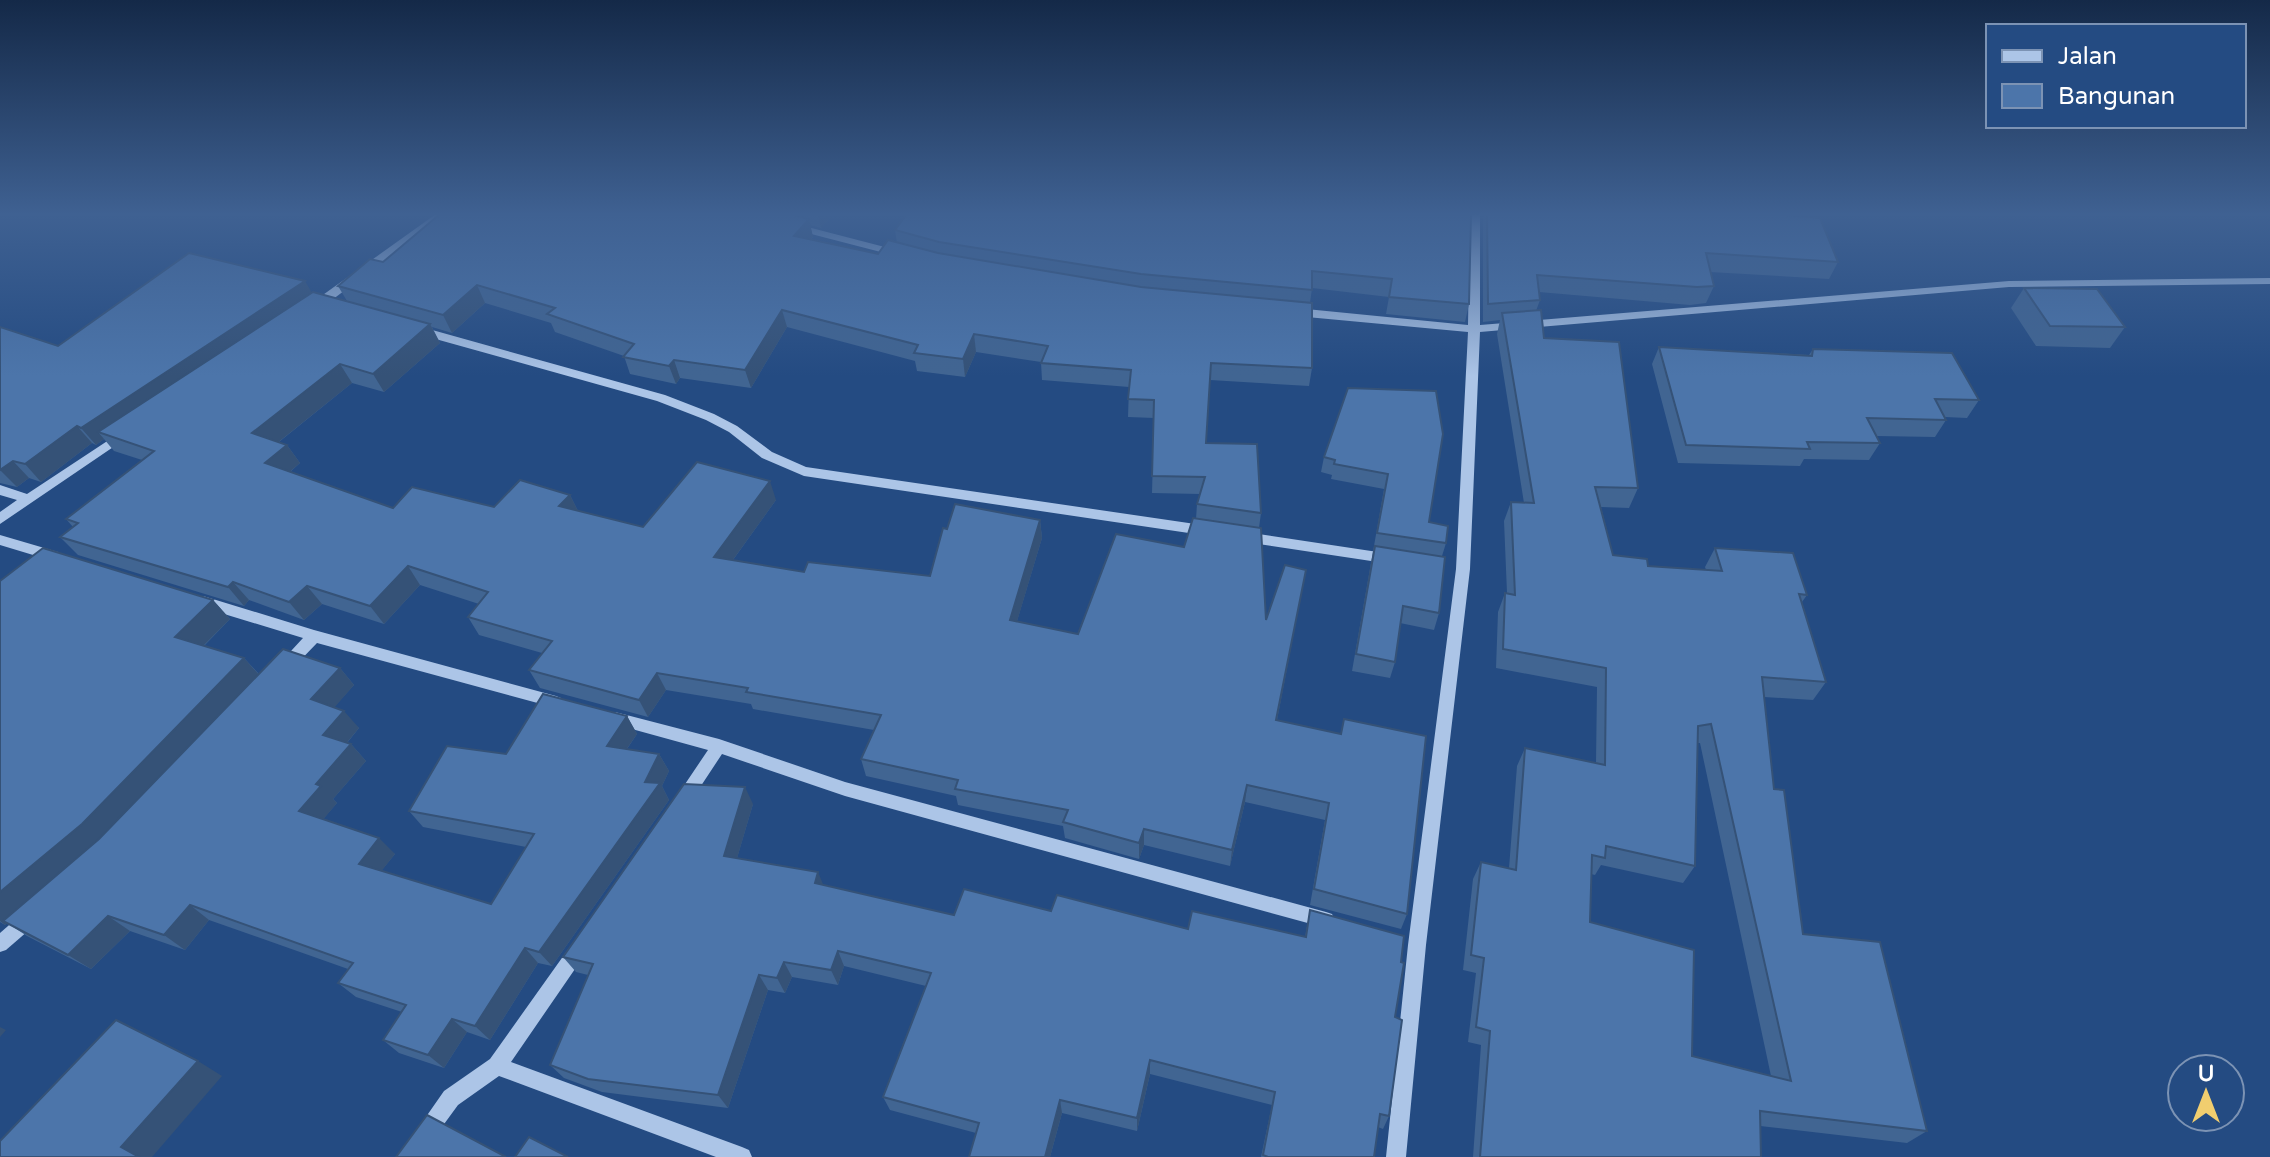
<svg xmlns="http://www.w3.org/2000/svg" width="2270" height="1157" viewBox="0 0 2270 1157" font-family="'Varela Round',sans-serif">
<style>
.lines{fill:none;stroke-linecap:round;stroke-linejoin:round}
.minor{fill:#acc5e7;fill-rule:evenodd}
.wall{fill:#416592;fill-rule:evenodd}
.shaded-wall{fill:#355277}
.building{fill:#4c75aa;stroke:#355277;stroke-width:2;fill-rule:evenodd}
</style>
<rect width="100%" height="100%" fill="#244b82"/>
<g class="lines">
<g class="minor">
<polygon points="436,214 448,214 321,308 313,308 313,302"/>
<polygon points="1470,214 1480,214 1480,325 2009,281 2270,278 2270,284 2009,287 1480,332 1470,569 1426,945 1406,1157 1386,1157 1408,945 1456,569 1468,332 1296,316 1290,312 1296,308 1468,325"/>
<polygon points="796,224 904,252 905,254 900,257 792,229 791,227"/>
<polygon points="418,326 665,395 714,414 737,426 772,452 806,467 1209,526 1216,531 1209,536 804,476 762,458 729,432 706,420 657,401 414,333 414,327"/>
<polygon points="124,430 130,434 128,437 0,524 0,512 17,500 0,495 0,485 27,494"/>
<polygon points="1245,532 1391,554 1398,559 1391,564 1245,542 1238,537"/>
<polygon points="0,535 58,552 60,556 53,561 0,545"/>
<polygon points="203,596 314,630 556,696 561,698 564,702 561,706 556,708 317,643 289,672 284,674 279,672 277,668 279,664 303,638 198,606 196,602 198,598"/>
<polygon points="615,712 719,739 845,782 1326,912 1332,914 1335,920 1332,926 1326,928 845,796 722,754 689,804 683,806 677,804 675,799 708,750 610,723 607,718 610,713"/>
<polygon points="30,910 36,912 39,918 36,924 6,950 0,952 0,933 24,912"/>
<polygon points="580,939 586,941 589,947 586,953 511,1062 742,1147 749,1150 752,1157 716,1157 499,1076 458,1105 420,1157 398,1157 444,1091 490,1059 574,941"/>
</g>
</g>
<g class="wall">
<path d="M769,214H833L821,228L810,225L813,237L811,240L878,254L897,243L895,230L1471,214L1469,304L1465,322L1386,314L1389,297L1312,288L1310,303L1312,368L1309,386L1210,380L1206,443L1261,513L1259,528L1266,620L1306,570L1277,720L1341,734L1344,719L1407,914L1401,929L1310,905L1325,820L1245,802L1230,866L1144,845L1139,859L1065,838L1063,826L958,805L956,796L866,776L861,759L874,730L753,709L751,704L666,690L648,717L540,688L529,670L542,653L479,635L468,617L479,604L420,585L384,624L322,604L304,620L249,600L244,606L78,555L60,537L73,527L66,519L142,460L114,451L104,439L96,445L92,443L41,482L29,478L17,487L0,483V327L58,346L312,292L347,301L338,286L383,262ZM485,303L551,323L555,332L624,356L630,374L676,384L680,378L751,388L787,327L915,361L917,371L965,377L976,352L1041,362L1042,380L1129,387L1128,417L1154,418L1152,493L1200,494L1197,504L1196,519L1184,547L1078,634L1017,621L1042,538L1040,520L930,576L804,572L733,560L776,500L643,527L578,511L570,495L494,507L393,508L290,472L300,463L287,445L279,442L352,383L384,392L440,343L432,327L452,333Z"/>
<path d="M1483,214H1773L1838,262L1829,279L1710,272L1714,286L1706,303L1690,305L1539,292L1540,300L1536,311L1544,338L1638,488L1629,508L1601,507L1613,555L1648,566L1706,570L1705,567L1715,548L1807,595L1802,602L1826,682L1813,700L1764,697L1774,789L1803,934L1927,1131L1907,1143L1760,1126L1761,1157H1473L1481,1045L1468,1042L1476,973L1463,970L1473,879L1481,862L1509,868L1517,766L1525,748L1596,763L1597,687L1496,668L1498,612L1505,593H1507L1504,521L1511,502L1524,503L1497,334L1500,320L1483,322ZM1697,743H1700L1771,1076L1692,1056L1590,922L1591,874L1595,875L1601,865L1683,883L1695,866Z"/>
<polygon points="2024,288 2125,327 2110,348 2036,346 2011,308"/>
<polygon points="1659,347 1809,355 1813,349 1979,400 1967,418 1945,417 1946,420 1935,437 1876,436 1880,443 1869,460 1804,459 1800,466 1678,463 1652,364"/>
<polygon points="1348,388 1429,522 1446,543 1442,556 1439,613 1434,630 1400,623 1395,662 1390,678 1352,671 1384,489 1331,479 1332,475 1321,472 1324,457"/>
<polygon points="0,581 213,600 230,619 204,646 244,658 259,674 340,668 354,685 334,707 359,728 347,743 351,744 366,761 333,799 337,803 323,819 395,854 381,871 491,904 526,847 423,827 409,811 506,754 627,716 637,734 627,749 659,754 669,771 662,786 669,800 552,966 538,963 490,1040 467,1032 444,1068 399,1053 383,1040 402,1012 356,997 338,983 348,969 209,920 185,950 130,931 91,969 27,936 7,923 5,925 0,922"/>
<polygon points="753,804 737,858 824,885 954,915 1051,911 1188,929 1305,937 1310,910 1395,1017 1389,1116 1383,1129 1378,1127 1374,1157 1261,1157 1272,1105 1150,1074 1137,1131 1062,1113 1050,1157 969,1157 976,1133 890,1110 883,1097 926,986 844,966 838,985 792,977 785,993 768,990 728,1108 602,1092 564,1078 550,1065 588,975 576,972 563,957"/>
</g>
<g class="shaded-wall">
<polygon points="818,214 833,214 821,228"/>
<polygon points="809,219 813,237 798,254 794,236"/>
<polygon points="305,281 315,298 98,432 104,439 96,445 81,428"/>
<polygon points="477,285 485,303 452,333 443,315"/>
<polygon points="782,310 787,327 751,388 745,370"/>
<polygon points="430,324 440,343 384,392 373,374"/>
<polygon points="974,334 976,352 965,377 963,359"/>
<polygon points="674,360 680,378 676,384 669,366"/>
<polygon points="340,364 352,383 266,452 252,433"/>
<polygon points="77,426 92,443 41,482 25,464"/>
<polygon points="287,445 300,463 279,481 265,463"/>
<polygon points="13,461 29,478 17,487 0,470"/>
<polygon points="770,481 776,500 722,575 714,557"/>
<polygon points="570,495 579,513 559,506"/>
<polygon points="1040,520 1042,538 1012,638 1010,620"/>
<polygon points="408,566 420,585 384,624 370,606"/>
<polygon points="233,582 249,600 244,606 228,587"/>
<polygon points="307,586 322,604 304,620 289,602"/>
<polygon points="213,600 230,619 193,656 175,637"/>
<polygon points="244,658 261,677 104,841 5,925 0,921 0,892"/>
<polygon points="340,668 354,685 327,716 311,699"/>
<polygon points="657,673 666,690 648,717 639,700"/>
<polygon points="344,711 359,728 339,752 323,735"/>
<polygon points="627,716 637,734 617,763 607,746"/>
<polygon points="351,744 366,761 333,799 337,803 316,828 299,811 316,784"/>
<polygon points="659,754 669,771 662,786 669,800 552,966 539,952 645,782"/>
<polygon points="1247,785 1245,802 1230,866 1232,850"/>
<polygon points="745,787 753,804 733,872 724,856"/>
<polygon points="1144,829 1144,845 1139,859 1139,843"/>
<polygon points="379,838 395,854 375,879 359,864"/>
<polygon points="818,872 825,889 815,883"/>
<polygon points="190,905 209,920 185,950 164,935"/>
<polygon points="108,916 130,931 91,969 68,955"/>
<polygon points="525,948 538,963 490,1040 475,1026"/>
<polygon points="838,951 844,966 838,985 831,970"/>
<polygon points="784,962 792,977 785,993 777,978"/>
<polygon points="759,975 768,990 728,1108 718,1095"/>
<polygon points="452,1019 467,1032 444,1068 428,1055"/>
<polygon points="0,1027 6,1030 0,1037"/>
<polygon points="1150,1060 1150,1074 1137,1131 1137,1118"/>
<polygon points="198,1061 222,1076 152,1157 139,1157 121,1147"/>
<polygon points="1060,1100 1062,1113 1050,1157 1045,1157"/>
</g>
<g class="building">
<polygon points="440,214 790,214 809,219 794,236 878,254 888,240 938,253 1141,287 1312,303 1312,368 1211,363 1206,443 1257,444 1261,513 1197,504 1205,477 1152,476 1154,400 1128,399 1131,370 1041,363 1048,346 974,334 963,359 914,353 918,345 782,310 745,370 674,360 669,366 623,357 634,344 547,314 555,308 477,285 443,315 338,286 370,259 383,262"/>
<polygon points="907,214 1471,214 1469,304 1389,297 1392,279 1312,271 1312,290 1141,274 939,242 895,230"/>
<polygon points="1487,214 1773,214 1820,218 1838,262 1706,253 1714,286 1697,287 1537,275 1540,300 1488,304"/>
<polygon points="189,253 305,281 81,428 77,426 25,464 13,461 0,470 0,327 58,346"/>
<polygon points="2024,288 2097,289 2125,327 2050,326"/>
<polygon points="313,292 430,324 373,374 340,364 252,433 287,445 265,463 393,508 412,487 494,507 520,480 570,495 559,506 643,527 697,462 770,481 714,557 804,572 808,562 930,576 943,528 947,529 955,504 1040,520 1010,620 1078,634 1116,534 1184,547 1193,518 1261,528 1266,620 1285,565 1306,570 1276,720 1341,734 1344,719 1426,736 1407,914 1314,889 1329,803 1247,785 1232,850 1144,829 1139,843 1063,822 1068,810 955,789 958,780 861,759 881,715 746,692 748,688 657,673 639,700 529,670 552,641 468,617 488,592 408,566 370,606 307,586 289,602 233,582 228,587 60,537 78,523 66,519 154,451 98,432"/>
<path d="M1541,310L1544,338L1619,342L1638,488L1595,487L1613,555L1647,559L1648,566L1722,571L1715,548L1793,553L1807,595L1799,594L1826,682L1762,677L1774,789L1784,790L1803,934L1880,942L1927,1131L1760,1111L1761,1157H1480L1490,1031L1476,1027L1484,958L1471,955L1481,862L1516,870L1525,748L1605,765L1606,668L1503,649L1505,593L1515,595L1511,502L1534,503L1502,313ZM1711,724L1791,1081L1692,1056L1694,950L1590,922L1592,855L1605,858L1606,846L1695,866L1698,726Z"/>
<polygon points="1659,347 1812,356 1813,349 1952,353 1979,400 1935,399 1946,420 1867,418 1880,443 1807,442 1810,449 1686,445"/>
<polygon points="1348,388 1436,391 1443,434 1429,522 1448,526 1446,543 1377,533 1388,474 1334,464 1335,460 1324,457"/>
<polygon points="1375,546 1445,557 1439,613 1403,606 1395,662 1356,654"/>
<polygon points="43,548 213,600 175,637 244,658 82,824 0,892 0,581"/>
<polygon points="283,649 340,668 311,699 344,711 323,735 351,744 316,784 321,786 299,811 379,838 359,864 491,904 534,834 409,811 447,746 506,754 543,694 627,716 607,746 659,754 645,782 660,783 539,952 525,948 475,1026 452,1019 428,1055 383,1040 406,1005 338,983 353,963 190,905 164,935 108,916 68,955 3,921 99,839"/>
<polygon points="684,784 745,787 724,856 818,872 815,883 954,915 964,889 1051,911 1057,895 1188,929 1192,911 1306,937 1310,910 1404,936 1401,962 1404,963 1395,1017 1402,1020 1389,1116 1380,1114 1374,1157 1268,1157 1263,1155 1275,1092 1150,1060 1137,1118 1060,1100 1045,1157 969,1157 979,1123 883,1097 931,973 838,951 831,970 784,962 777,978 759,975 718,1095 588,1079 550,1065 593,964 563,957"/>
<polygon points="116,1020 198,1061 121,1147 139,1157 0,1157 0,1141"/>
<polygon points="427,1115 506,1157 396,1157"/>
<polygon points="529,1137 568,1157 515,1157"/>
</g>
<linearGradient id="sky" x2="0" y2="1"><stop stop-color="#142948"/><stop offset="0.57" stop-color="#3f6192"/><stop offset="1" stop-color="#3f6192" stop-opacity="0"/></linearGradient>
<rect width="2270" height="376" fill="url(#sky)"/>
<rect x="1986" y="24" width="260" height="104" fill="#244b82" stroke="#7c93b4" stroke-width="2"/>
<rect x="2002" y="50" width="40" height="12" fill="#acc5e7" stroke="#7c93b4" stroke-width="2"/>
<text x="2058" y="64" font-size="24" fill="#ffffff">Jalan</text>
<rect x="2002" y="84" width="40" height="24" fill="#4c75aa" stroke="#7c93b4" stroke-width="2"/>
<text x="2058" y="104" font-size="24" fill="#ffffff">Bangunan</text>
<g transform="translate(2206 1093)"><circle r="38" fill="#244b82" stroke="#7c93b4" stroke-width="2"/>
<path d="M0-6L14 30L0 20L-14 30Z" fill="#f1ce6f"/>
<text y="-12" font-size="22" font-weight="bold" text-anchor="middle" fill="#ffffff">U</text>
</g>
</svg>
